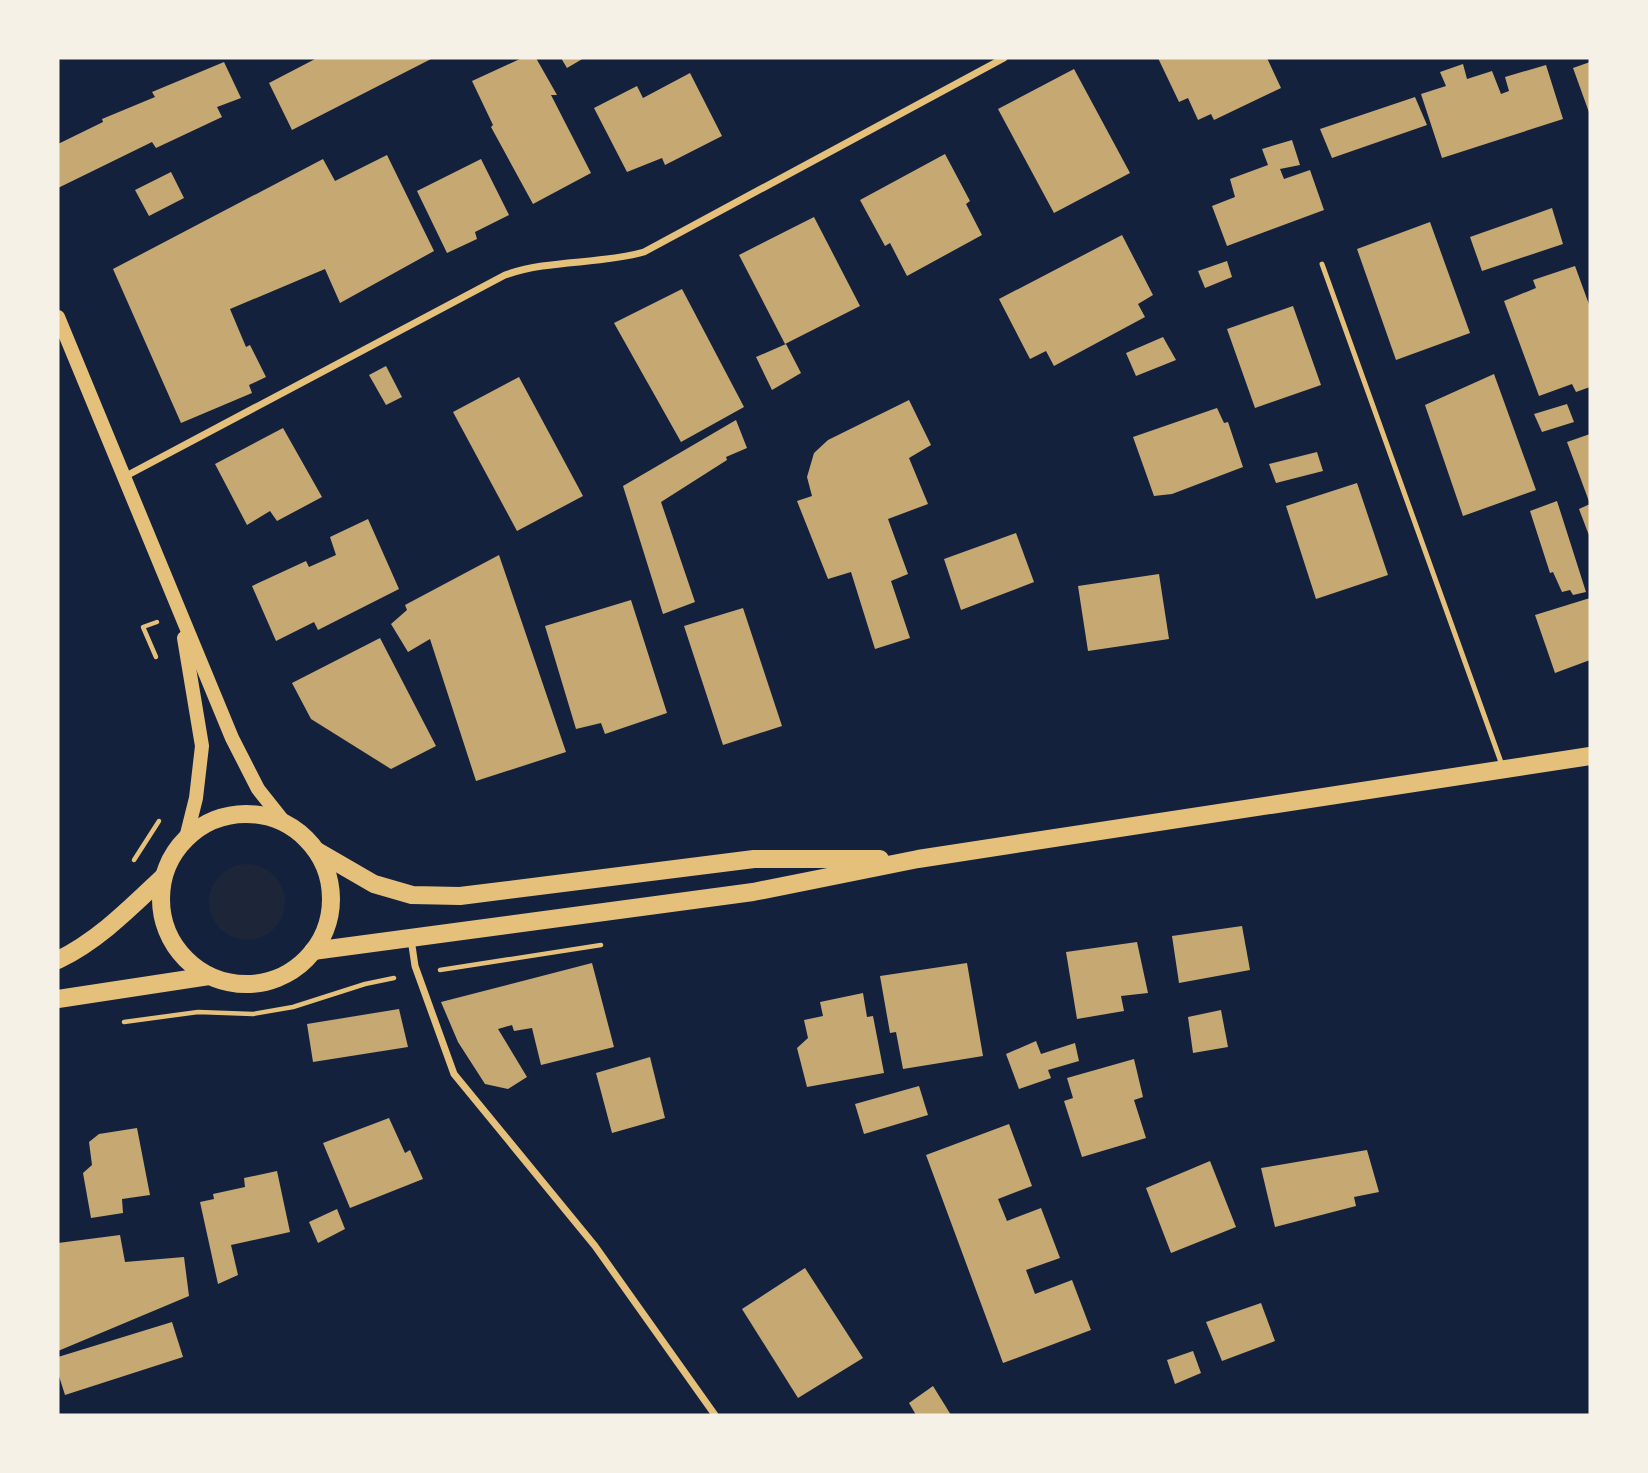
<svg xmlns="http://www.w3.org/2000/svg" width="1648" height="1473" viewBox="0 0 1648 1473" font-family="Manrope,sans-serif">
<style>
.green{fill:#1d2539}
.building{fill:#c6a872}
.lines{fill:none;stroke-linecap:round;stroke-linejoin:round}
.path{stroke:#e5c07b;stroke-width:4.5}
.service{stroke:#e5c07b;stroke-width:5}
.minor{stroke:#e5c07b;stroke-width:7}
.secondary{stroke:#e5c07b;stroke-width:14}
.primary{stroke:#e5c07b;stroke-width:18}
</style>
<rect width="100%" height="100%" fill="#14213d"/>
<circle class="green" cx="247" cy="902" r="38"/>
<g class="building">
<polygon points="317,58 433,58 292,130 269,83"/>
<polygon points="522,58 536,58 557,95 551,95 591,173 533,204 491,127 493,125 472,81"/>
<polygon points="561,58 584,58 567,68"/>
<polygon points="1158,58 1267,58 1281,88 1214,120 1211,114 1198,120 1188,98 1179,102"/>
<polygon points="224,62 241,98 217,107 222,117 156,148 152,142 58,188 58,144 103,122 102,119 155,97 152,92"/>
<polygon points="1590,62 1590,115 1573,68"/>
<polygon points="1463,64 1467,79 1492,71 1501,94 1509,91 1505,77 1546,65 1563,119 1442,158 1421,94 1446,86 1440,72"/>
<polygon points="1074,69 1130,173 1054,213 998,109"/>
<polygon points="690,73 722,136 665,165 662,158 627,172 594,108 637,86 643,98"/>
<polygon points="1415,97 1427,125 1332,158 1320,129"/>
<polygon points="1292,140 1300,165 1280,169 1284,179 1310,170 1324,210 1227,246 1212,206 1235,197 1230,179 1268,165 1262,149"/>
<polygon points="945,154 970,201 966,204 982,235 907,276 890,243 885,246 860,200"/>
<polygon points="387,155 434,251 340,303 325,269 230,309 246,347 250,345 266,377 249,385 252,393 181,423 113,269 323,159 335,181"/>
<polygon points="481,159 509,215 475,232 477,239 447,253 417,191"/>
<polygon points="171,172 184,198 149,216 135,190"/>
<polygon points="1552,208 1563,244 1482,271 1470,237"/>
<polygon points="814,217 860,306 785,344 739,255"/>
<polygon points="1430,222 1470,333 1396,360 1357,249"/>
<polygon points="1122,235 1153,295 1138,304 1145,317 1054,366 1046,351 1030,359 999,299"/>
<polygon points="1227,261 1232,277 1205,288 1198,271"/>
<polygon points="1575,266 1590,307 1590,387 1576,392 1572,384 1539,396 1504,301 1536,288 1533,280"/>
<polygon points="682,289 744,407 681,442 614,323"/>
<polygon points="1293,306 1321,385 1255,408 1227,329"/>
<polygon points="1163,337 1176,360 1136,376 1126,353"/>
<polygon points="786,344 801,373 772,390 756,357"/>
<polygon points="386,366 402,397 386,405 369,375"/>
<polygon points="1494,374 1536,490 1463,516 1425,405"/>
<polygon points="519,377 583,496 517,531 453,412"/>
<polygon points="909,400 931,445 909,458 928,504 888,519 908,574 891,581 910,638 875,649 851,572 828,579 797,501 812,496 807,477 814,453 828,440"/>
<polygon points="1567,404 1574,422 1542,432 1534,414"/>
<polygon points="1217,408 1224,423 1228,422 1243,467 1172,494 1154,496 1133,437"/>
<polygon points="736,420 747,448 726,457 727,460 661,502 695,602 663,614 623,486"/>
<polygon points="283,428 322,497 277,521 270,511 247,525 215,464"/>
<polygon points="1590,434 1590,504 1567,442"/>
<polygon points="1317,452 1323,471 1276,483 1269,464"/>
<polygon points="1357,483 1388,575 1316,599 1286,506"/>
<polygon points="1557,501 1586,592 1573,595 1570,590 1562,592 1553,572 1550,573 1530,511"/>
<polygon points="1590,504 1590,538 1579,509"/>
<polygon points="368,519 399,589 318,630 314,622 276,641 252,586 306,561 309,567 336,555 330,537"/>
<polygon points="1016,533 1034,582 961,610 944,559"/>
<polygon points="499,555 566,752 476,781 430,639 408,652 391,624 407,610 405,605"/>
<polygon points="1159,574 1169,639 1088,651 1078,586"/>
<polygon points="1590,598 1590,660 1555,673 1535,615"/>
<polygon points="631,600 667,713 605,734 601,723 576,729 545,626"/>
<polygon points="743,608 782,726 723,745 684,626"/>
<polygon points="380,638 436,746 391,769 311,719 292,683"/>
<polygon points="1242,926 1250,970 1179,983 1172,936"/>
<polygon points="1137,942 1148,993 1121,996 1124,1011 1077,1019 1066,952"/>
<polygon points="592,963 614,1047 541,1065 532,1028 514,1031 512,1025 498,1029 527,1077 508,1089 485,1084 458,1042 441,1002"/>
<polygon points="967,963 983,1056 903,1069 896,1032 890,1033 880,976"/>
<polygon points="863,993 867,1017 873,1016 884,1073 807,1087 797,1048 808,1038 804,1020 823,1016 820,1002"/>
<polygon points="399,1009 408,1047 313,1062 307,1024"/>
<polygon points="1221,1010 1228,1047 1193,1053 1188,1017"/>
<polygon points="1036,1041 1041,1054 1075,1043 1079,1061 1048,1070 1051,1078 1019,1089 1006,1054"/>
<polygon points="650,1057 665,1118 612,1133 596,1073"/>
<polygon points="1134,1059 1143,1097 1134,1100 1146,1138 1082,1157 1064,1101 1073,1098 1067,1078"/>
<polygon points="919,1086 928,1115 864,1134 855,1104"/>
<polygon points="389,1118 405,1153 410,1150 423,1179 350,1208 323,1143"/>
<polygon points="1009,1124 1032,1186 998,1199 1007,1221 1041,1208 1060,1258 1026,1270 1035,1294 1072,1280 1091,1330 1003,1363 926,1155"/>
<polygon points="137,1128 150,1195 122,1199 123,1213 91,1218 83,1173 92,1165 89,1142 99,1134"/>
<polygon points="1367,1150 1379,1192 1354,1197 1356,1206 1275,1227 1261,1168"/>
<polygon points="1210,1161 1236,1227 1171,1253 1146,1188"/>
<polygon points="277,1171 290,1232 231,1245 238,1275 218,1284 200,1202 214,1199 213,1194 245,1187 244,1178"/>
<polygon points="337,1209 345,1229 318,1243 309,1222"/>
<polygon points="120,1235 125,1262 184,1257 189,1296 58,1351 58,1243"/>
<polygon points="805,1268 863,1358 798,1398 742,1309"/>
<polygon points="1261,1303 1275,1341 1222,1361 1206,1322"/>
<polygon points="172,1322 183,1357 65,1395 58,1373 58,1357"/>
<polygon points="1193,1351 1201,1373 1175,1384 1167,1360"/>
<polygon points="933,1386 951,1415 916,1415 909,1403"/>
</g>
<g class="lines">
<g class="path">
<polyline points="156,657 143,627 157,622"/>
<polyline points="134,860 159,821"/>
<polyline points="440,970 601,945"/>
<polyline points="124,1022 198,1012 253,1014 293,1007 365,984 394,978"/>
</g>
<polyline class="service" points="1322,264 1502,765"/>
<g class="minor">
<path d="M126,476L505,275C551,259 598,265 644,252L1004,58"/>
<polyline points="411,939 415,966 454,1074 595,1246 715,1415"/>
</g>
<g class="secondary">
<polyline points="58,317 232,738 258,789 285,823"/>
<polyline points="184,638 202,746 196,798 186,838"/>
</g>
<g class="primary">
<circle cx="246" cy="899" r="85"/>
<polyline points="317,851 374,884 412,895 460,896 754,859 880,859"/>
<polyline points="313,951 753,892 918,859 1590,756"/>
<path d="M58,960C99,940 130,908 163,877"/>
<polyline points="58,999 209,976"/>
</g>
</g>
<rect width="1648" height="1473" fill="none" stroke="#f6f1e7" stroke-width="119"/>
</svg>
